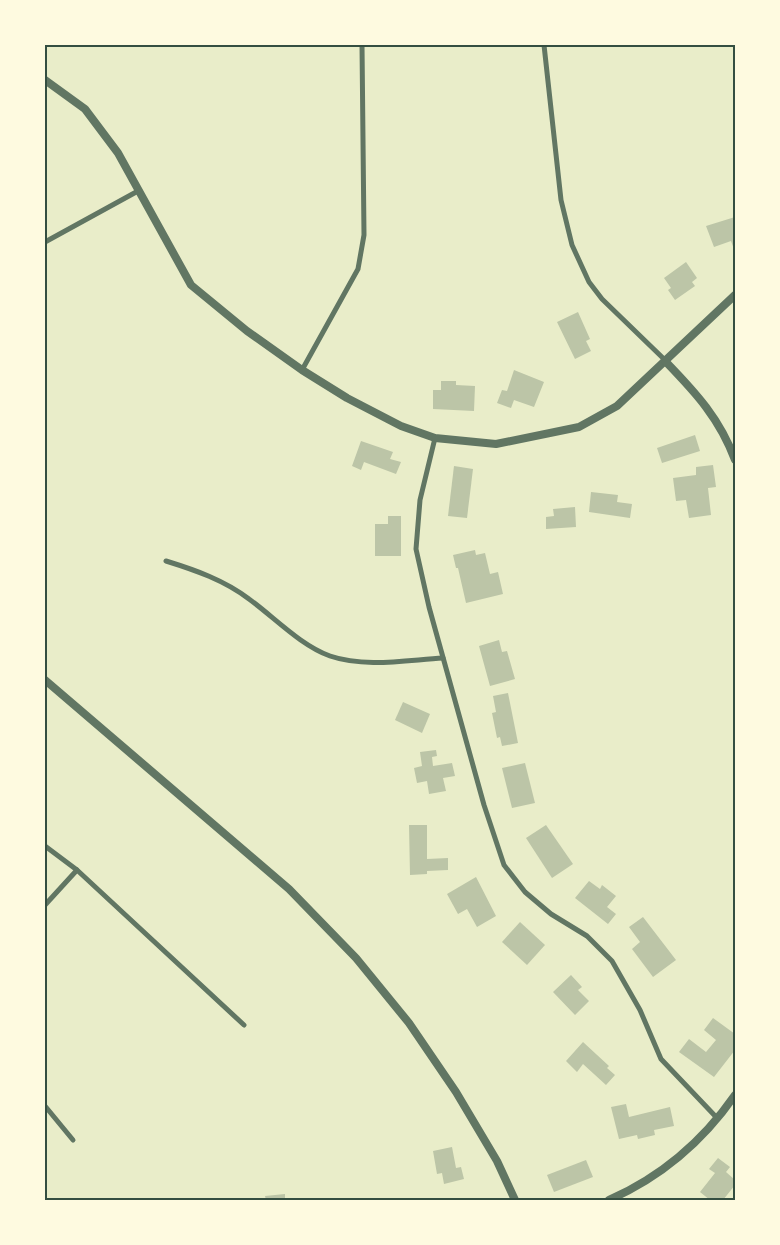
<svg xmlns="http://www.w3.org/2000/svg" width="780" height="1245" viewBox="0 0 780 1245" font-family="Karla,sans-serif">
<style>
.building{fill:#bcc5a7}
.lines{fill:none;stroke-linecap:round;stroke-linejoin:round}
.minor{stroke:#617663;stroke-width:5}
.tertiary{stroke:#617663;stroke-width:8}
.neatline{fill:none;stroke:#344e41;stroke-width:2}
</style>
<rect width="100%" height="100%" fill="#e9edc9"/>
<g class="building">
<polygon points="735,217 735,252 731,241 714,247 706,226"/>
<polygon points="686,262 697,278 692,282 695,286 675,300 668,290 671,288 664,278"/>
<polygon points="578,312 590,339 586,341 591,351 575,359 557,322"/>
<polygon points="514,370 544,382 534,407 514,400 511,408 497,403 502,390 507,391"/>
<polygon points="441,381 456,381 456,385 475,386 474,411 433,409 433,390 441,390"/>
<polygon points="695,435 700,451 662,463 657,448"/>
<polygon points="361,441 393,452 390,459 401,462 396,474 364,462 361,470 352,466"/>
<polygon points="713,465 716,487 708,488 711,515 689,518 686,500 676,501 673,478 696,475 696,467"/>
<polygon points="454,466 473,469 467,518 448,516"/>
<polygon points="591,492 618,495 617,502 632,504 630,518 589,512"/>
<polygon points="575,507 576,527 546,529 546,517 554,516 553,509"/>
<polygon points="388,516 401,516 401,556 375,556 375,524 388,524"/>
<polygon points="475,550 476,555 485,553 490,574 498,572 503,594 466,603 458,568 456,568 453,555"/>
<polygon points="499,640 502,652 507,651 515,679 490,686 479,646"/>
<polygon points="508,693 518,743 502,746 500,737 497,738 492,713 496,712 493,696"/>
<polygon points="403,702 430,714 422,733 395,720"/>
<polygon points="436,750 437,756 432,757 433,766 452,763 455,776 443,778 446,791 429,794 427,781 417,783 414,768 422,766 420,752"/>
<polygon points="525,763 535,803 512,808 502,768"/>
<polygon points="409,825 427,825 427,859 448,858 448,870 427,871 427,874 410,875"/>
<polygon points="546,825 573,864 552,878 526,838"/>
<polygon points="476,877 496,916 477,927 467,909 458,914 447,894"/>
<polygon points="589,881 600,889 602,885 616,896 607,907 616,914 608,924 575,898"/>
<polygon points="643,917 676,960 653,977 632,949 640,942 629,927"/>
<polygon points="520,922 545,945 527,965 502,942"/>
<polygon points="571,975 582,987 578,990 589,1001 575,1015 553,992"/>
<polygon points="713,1018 735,1034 735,1050 714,1077 679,1052 689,1039 706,1052 716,1040 704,1030"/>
<polygon points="583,1042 609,1066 607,1068 615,1075 606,1085 583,1064 577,1072 566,1061"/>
<polygon points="626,1104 629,1117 670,1107 674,1126 654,1130 655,1135 638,1139 637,1135 619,1139 611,1107"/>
<polygon points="452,1147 456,1168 461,1167 464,1179 444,1184 442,1173 437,1174 433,1151"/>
<polygon points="718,1158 730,1167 726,1172 735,1180 735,1185 723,1200 710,1200 700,1192 715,1173 709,1169"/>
<polygon points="586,1160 593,1177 554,1192 547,1175"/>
<polygon points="285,1194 285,1200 266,1200 265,1196"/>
</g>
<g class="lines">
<g class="minor">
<polyline points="544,45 561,200 572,245 589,282 602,299 666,361"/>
<polyline points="45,242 138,191"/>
<polyline points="302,370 358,269 364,235 362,45"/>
<polyline points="435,438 420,500 416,549 429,607 484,805 504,865 525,892 551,914 587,936 612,961 640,1010 661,1059 718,1119"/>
<path d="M166,561C195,570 224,580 249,599C274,617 300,645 330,656C365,668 407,660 443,658"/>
<polyline points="45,846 77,870 244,1025"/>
<polyline points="45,905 77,870"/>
<polyline points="45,1106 73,1140"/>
</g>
<g class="tertiary">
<polyline points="45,80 85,109 118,153 191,285 247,331 302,370 347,398 401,426 435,438 496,444 579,427 617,406 735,295"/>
<path d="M666,362C696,393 720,419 735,460"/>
<polyline points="45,680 289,889 356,958 409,1023 456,1092 497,1161 515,1200"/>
<path d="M609,1200C661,1177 703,1141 735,1095"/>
</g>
</g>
<rect width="780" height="1245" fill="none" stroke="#fefae0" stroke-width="92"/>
<rect x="46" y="46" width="688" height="1153" class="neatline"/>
</svg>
